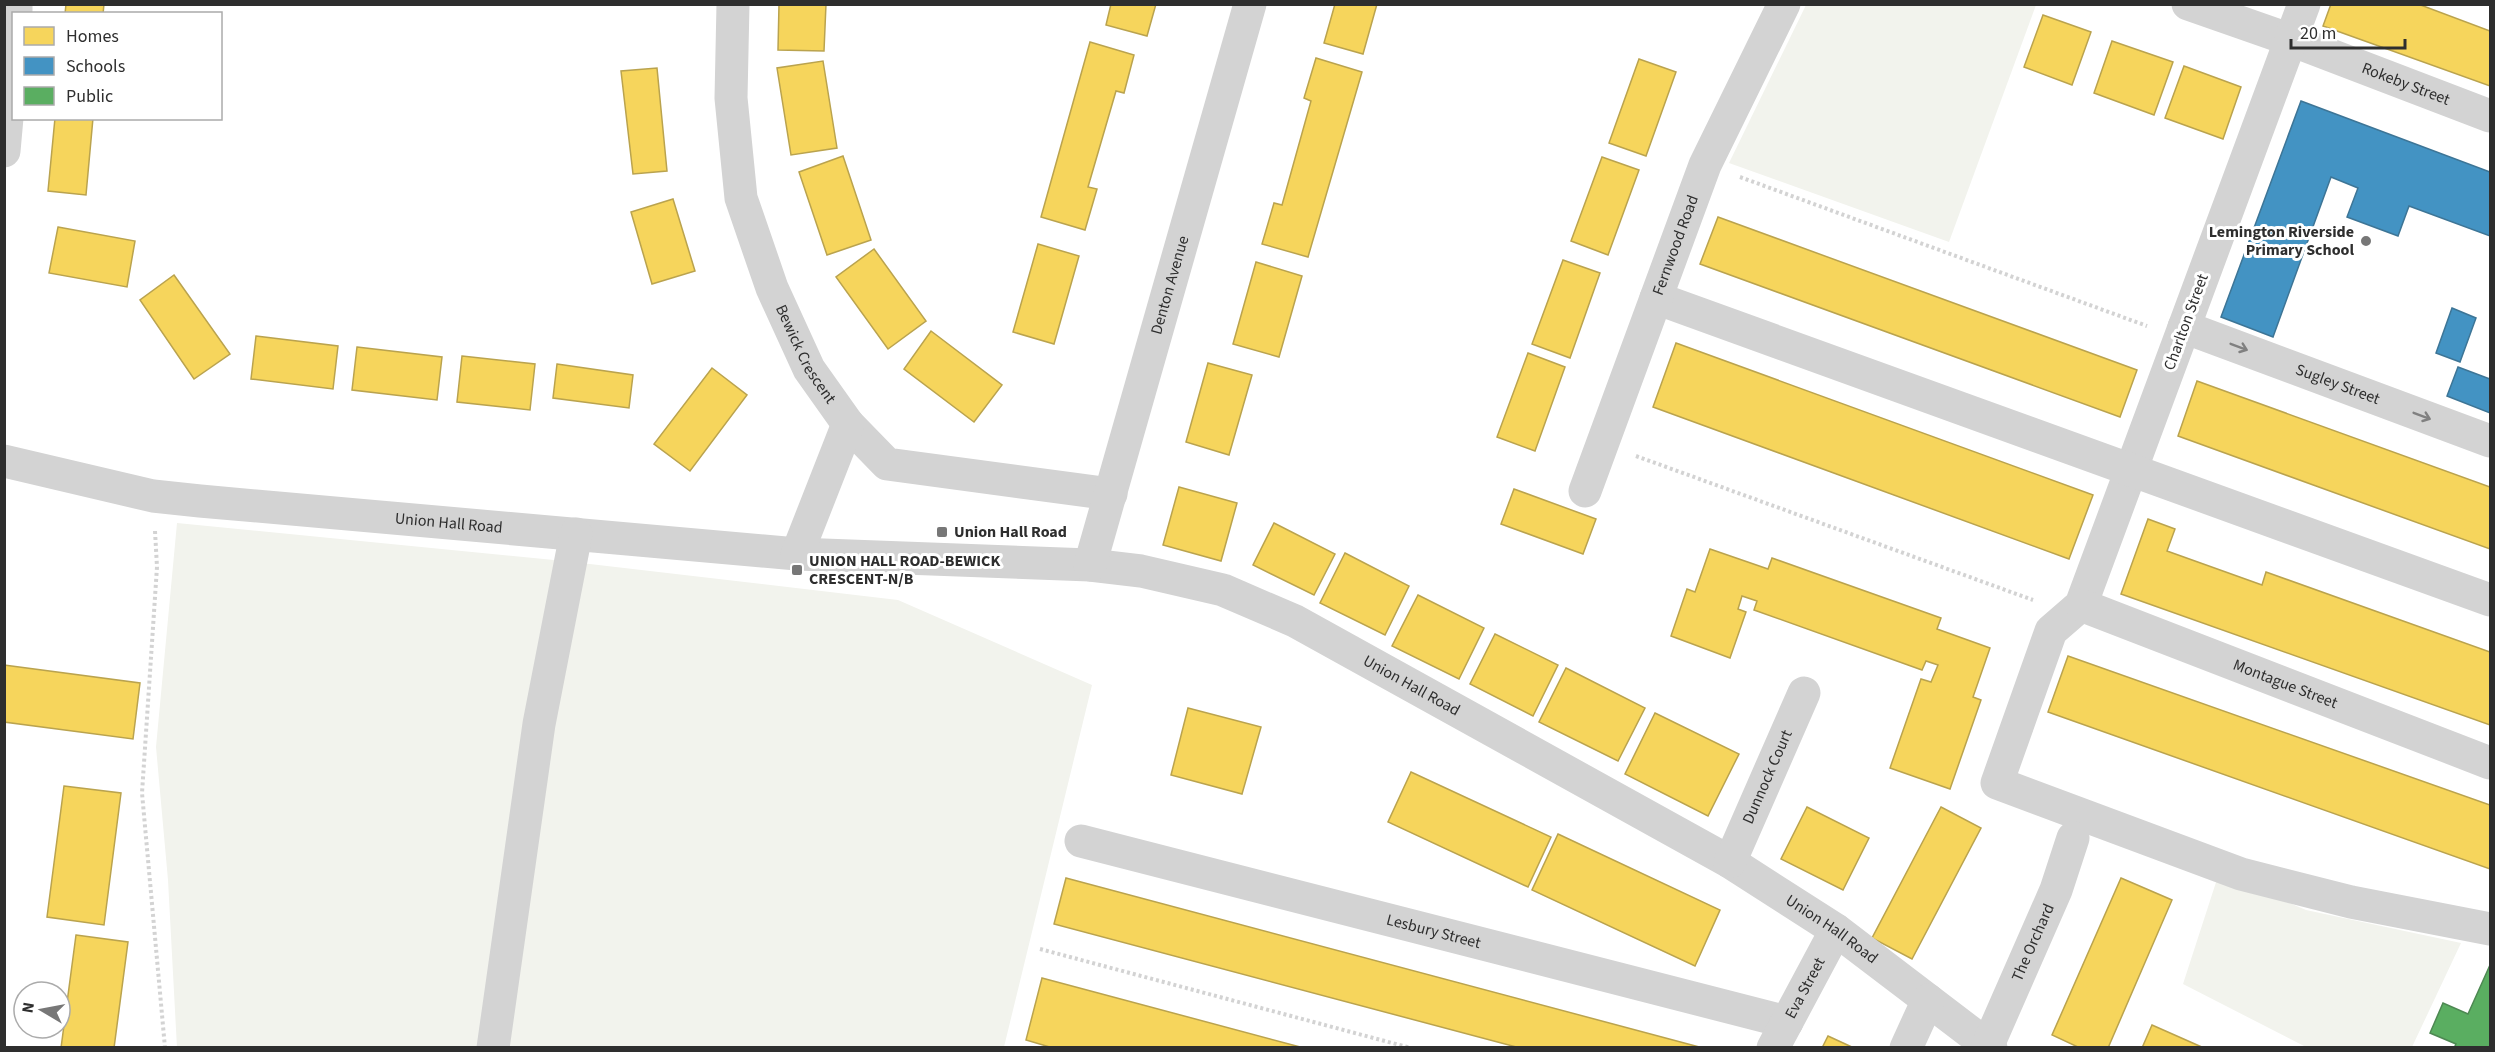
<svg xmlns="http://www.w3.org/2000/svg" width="2495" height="1052" viewBox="0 0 2495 1052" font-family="'Source Sans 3',sans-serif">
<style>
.green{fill:#f2f3ed}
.homes{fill:#f6d55c;stroke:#baa34e;stroke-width:1.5}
.schools{fill:#4393c3;stroke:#3d7596;stroke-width:1.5}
.public{fill:#5aae61;stroke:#4d8852;stroke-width:1.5}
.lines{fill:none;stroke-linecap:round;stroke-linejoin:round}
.path{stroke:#d3d3d3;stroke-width:4;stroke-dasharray:3 3;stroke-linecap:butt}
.minor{stroke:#d3d3d3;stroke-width:33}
.oneway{stroke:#808080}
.poi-dot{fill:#777;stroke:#fff;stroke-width:2}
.labels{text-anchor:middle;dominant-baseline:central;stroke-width:6;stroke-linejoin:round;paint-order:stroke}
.street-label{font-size:16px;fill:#2e2e2e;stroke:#fff}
.poi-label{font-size:16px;font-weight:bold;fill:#2e2e2e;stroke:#fff;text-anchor:start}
</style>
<rect width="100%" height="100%" fill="#fff"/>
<g class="green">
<polygon points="1806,5 2036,5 1949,242 1729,163"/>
<polygon points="177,523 564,561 898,600 1092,685 1004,1047 177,1048 168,880 156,747"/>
<polygon points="2219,873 2306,910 2461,943 2412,1047 2306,1047 2183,984"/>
</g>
<g class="homes">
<polygon points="66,4 104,4 103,14 65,14"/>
<polygon points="779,4 826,4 824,51 778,50"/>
<polygon points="1111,4 1156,4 1147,36 1106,25"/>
<polygon points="1335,4 1377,4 1363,54 1324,43"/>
<polygon points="2331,4 2418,4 2490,31 2490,86 2323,26"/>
<polygon points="2043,15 2091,32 2072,85 2024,67"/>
<polygon points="2112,41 2173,62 2154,115 2094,93"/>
<polygon points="1090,42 1134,55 1124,93 1116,91 1088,187 1097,189 1085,230 1041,217"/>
<polygon points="1316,58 1362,72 1308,257 1262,244 1274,203 1282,205 1311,101 1304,98"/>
<polygon points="1639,59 1676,72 1646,156 1609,143"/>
<polygon points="823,61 837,148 791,155 777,68"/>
<polygon points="2184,66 2241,87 2223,139 2165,118"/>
<polygon points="657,68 667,171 633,174 621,71"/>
<polygon points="55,118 93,118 86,195 48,191"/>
<polygon points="843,156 871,240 827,255 799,172"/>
<polygon points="1602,157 1639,170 1608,255 1571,241"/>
<polygon points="673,199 695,271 652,284 631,212"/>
<polygon points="1718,217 2137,370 2120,417 1700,264"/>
<polygon points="58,227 135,241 127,287 49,273"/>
<polygon points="1038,244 1079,256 1054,344 1013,332"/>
<polygon points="874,249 926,321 888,349 836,277"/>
<polygon points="1563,260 1600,273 1570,358 1532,344"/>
<polygon points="1256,262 1302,276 1279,357 1233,344"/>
<polygon points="174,275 230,354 194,379 140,300"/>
<polygon points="931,331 1002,385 974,422 904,369"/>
<polygon points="256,336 338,346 333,389 251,379"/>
<polygon points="1676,343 2093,495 2069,559 1653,407"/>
<polygon points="357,347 442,357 437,400 352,390"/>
<polygon points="1528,353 1565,367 1535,451 1497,437"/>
<polygon points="462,356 535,364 530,410 457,402"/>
<polygon points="1208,363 1252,375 1229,455 1186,442"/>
<polygon points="557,364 633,375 629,408 553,398"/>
<polygon points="712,368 747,395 690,471 654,444"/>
<polygon points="2197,381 2490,487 2490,549 2178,436"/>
<polygon points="1179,487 1237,503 1221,561 1163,545"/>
<polygon points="1514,489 1596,519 1583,554 1501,524"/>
<polygon points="2148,519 2175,529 2167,551 2262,585 2266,572 2490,652 2490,725 2121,594"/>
<polygon points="1274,523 1335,554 1314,595 1253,565"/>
<polygon points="1710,549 1768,569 1772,558 1941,618 1937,629 1990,648 1973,697 1981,700 1950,789 1890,768 1921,679 1931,682 1938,665 1926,661 1922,670 1754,610 1757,601 1742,596 1738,609 1746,612 1730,658 1671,636 1687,589 1695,592"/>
<polygon points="1345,553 1409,586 1385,635 1320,603"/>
<polygon points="1418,595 1484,628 1459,679 1392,646"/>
<polygon points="1495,634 1558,665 1533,716 1470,684"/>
<polygon points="2068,656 2490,805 2490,869 2048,712"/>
<polygon points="4,665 140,683 133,739 4,722"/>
<polygon points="1566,668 1645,708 1618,761 1539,722"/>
<polygon points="1188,708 1261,727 1242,794 1171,775"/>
<polygon points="1655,713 1739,754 1708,816 1625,774"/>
<polygon points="1411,772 1551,837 1528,887 1388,822"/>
<polygon points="64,786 121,793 104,925 47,917"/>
<polygon points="1807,807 1869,838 1843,890 1781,859"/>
<polygon points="1941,807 1981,828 1912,959 1872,938"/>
<polygon points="1558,834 1720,910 1695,966 1532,890"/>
<polygon points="1066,878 1703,1048 1520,1048 1054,924"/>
<polygon points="2121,878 2172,900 2108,1048 2080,1048 2052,1035"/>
<polygon points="76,935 128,942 114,1048 61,1048"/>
<polygon points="1042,978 1304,1048 1053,1048 1026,1040"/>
<polygon points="2152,1025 2204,1048 2142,1048"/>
<polygon points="1828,1036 1854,1048 1822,1048"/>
</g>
<g class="schools">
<polygon points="2301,101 2490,172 2490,236 2409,206 2398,236 2347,217 2358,188 2331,177 2273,337 2221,317"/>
<polygon points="2452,308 2476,318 2460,362 2436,353"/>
<polygon points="2458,367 2490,379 2490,413 2447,396"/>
</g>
<polygon class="public" points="2490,965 2490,1048 2454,1048 2456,1044 2430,1033 2443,1003 2468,1014"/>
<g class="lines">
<g class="path">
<polyline points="1740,177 2147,326"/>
<polyline points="1636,456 2033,600"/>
<polyline points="155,531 157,567 142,793 165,1048"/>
<polyline points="1040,949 1411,1048"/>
</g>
<g class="minor">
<path id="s1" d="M733,4L731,98L741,198L772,288L809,369L848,424L887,464L1111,494"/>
<path id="s2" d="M2188,4L2291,40L2490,116"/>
<polyline points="2304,4 2081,605 2051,631 1997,783 2241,874 2351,902 2490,929"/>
<polyline points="16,14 16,4"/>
<polyline points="4,151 14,39"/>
<polyline points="1656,298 2490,600"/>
<path id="s3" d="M2184,327L2490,441"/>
<path id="s4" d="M4,461L153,496L200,501L797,554L1090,565L1141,571L1223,590L1295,621L1730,862L1836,930L1991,1048"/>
<path id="s5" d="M1585,491L1705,165L1784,4"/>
<polyline points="797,554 848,424"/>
<path id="s6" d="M1090,565L1250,4"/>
<path id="s7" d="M2081,605L2490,763"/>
<path id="s8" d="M1081,841L1787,1022"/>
<path id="s9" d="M1730,862L1804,693"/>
<path id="s10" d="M1988,1045L2056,890L2073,838"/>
<polyline points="493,1048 539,724 576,534"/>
<path id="s11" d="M1773,1048L1836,930"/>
<polyline points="1906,1048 1928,1000"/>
</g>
</g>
<defs><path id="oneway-shaft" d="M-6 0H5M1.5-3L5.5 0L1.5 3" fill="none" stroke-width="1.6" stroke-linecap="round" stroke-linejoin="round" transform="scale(1.5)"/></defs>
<g class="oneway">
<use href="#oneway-shaft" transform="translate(2239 347) rotate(21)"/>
<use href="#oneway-shaft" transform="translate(2422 416) rotate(21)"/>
</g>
<g class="poi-dot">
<circle cx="2366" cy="241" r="6"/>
<rect x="936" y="526" width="12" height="12" rx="3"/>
<rect x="791" y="564" width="12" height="12" rx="3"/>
</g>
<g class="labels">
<g class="street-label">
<text stroke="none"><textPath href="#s2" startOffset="232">Rokeby Street</textPath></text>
<text stroke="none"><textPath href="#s5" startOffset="262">Fernwood Road</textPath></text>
<text stroke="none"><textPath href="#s6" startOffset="291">Denton Avenue</textPath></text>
<text transform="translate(2186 322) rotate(-70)">Charlton Street</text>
<text stroke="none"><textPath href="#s1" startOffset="364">Bewick Crescent</textPath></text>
<text stroke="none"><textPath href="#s3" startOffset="164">Sugley Street</textPath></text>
<text stroke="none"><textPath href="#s4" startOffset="450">Union Hall Road</textPath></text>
<text stroke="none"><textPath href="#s7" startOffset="219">Montague Street</textPath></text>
<text stroke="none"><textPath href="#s4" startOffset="1440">Union Hall Road</textPath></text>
<text stroke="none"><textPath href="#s9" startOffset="93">Dunnock Court</textPath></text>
<text stroke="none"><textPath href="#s4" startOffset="1926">Union Hall Road</textPath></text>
<text stroke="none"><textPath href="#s8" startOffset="364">Lesbury Street</textPath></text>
<text stroke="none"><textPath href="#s10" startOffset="112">The Orchard</textPath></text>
<text stroke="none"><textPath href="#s11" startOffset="68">Eva Street</textPath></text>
</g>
<g class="poi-label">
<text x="2354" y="232" text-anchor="end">Lemington Riverside<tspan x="2354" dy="18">Primary School</tspan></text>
<text x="954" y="532">Union Hall Road</text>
<text x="809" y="561">UNION HALL ROAD-BEWICK<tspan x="809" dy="18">CRESCENT-N/B</tspan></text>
</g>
</g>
<rect width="2495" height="1052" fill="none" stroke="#2e2e2e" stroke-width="12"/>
<rect x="12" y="12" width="210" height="108" fill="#ffffff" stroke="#ababab" stroke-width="1.5"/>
<rect x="24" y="27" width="30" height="18" fill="#f6d55c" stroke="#ababab" stroke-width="1.5"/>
<text x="66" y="42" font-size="18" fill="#2e2e2e">Homes</text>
<rect x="24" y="57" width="30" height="18" fill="#4393c3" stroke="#ababab" stroke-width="1.5"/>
<text x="66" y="72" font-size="18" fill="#2e2e2e">Schools</text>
<rect x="24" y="87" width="30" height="18" fill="#5aae61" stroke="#ababab" stroke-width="1.5"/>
<text x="66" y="102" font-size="18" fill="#2e2e2e">Public</text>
<g transform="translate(42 1010) rotate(280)"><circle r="28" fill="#ffffff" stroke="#ababab" stroke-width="1.5"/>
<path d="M0-4.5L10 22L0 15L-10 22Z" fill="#777777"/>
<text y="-9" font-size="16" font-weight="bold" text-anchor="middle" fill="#2e2e2e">N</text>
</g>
<path d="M2291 39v9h114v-9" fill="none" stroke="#2e2e2e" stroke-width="3"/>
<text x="2300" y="39" font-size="18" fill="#2e2e2e" stroke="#ffffff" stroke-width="4.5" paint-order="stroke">20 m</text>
</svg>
